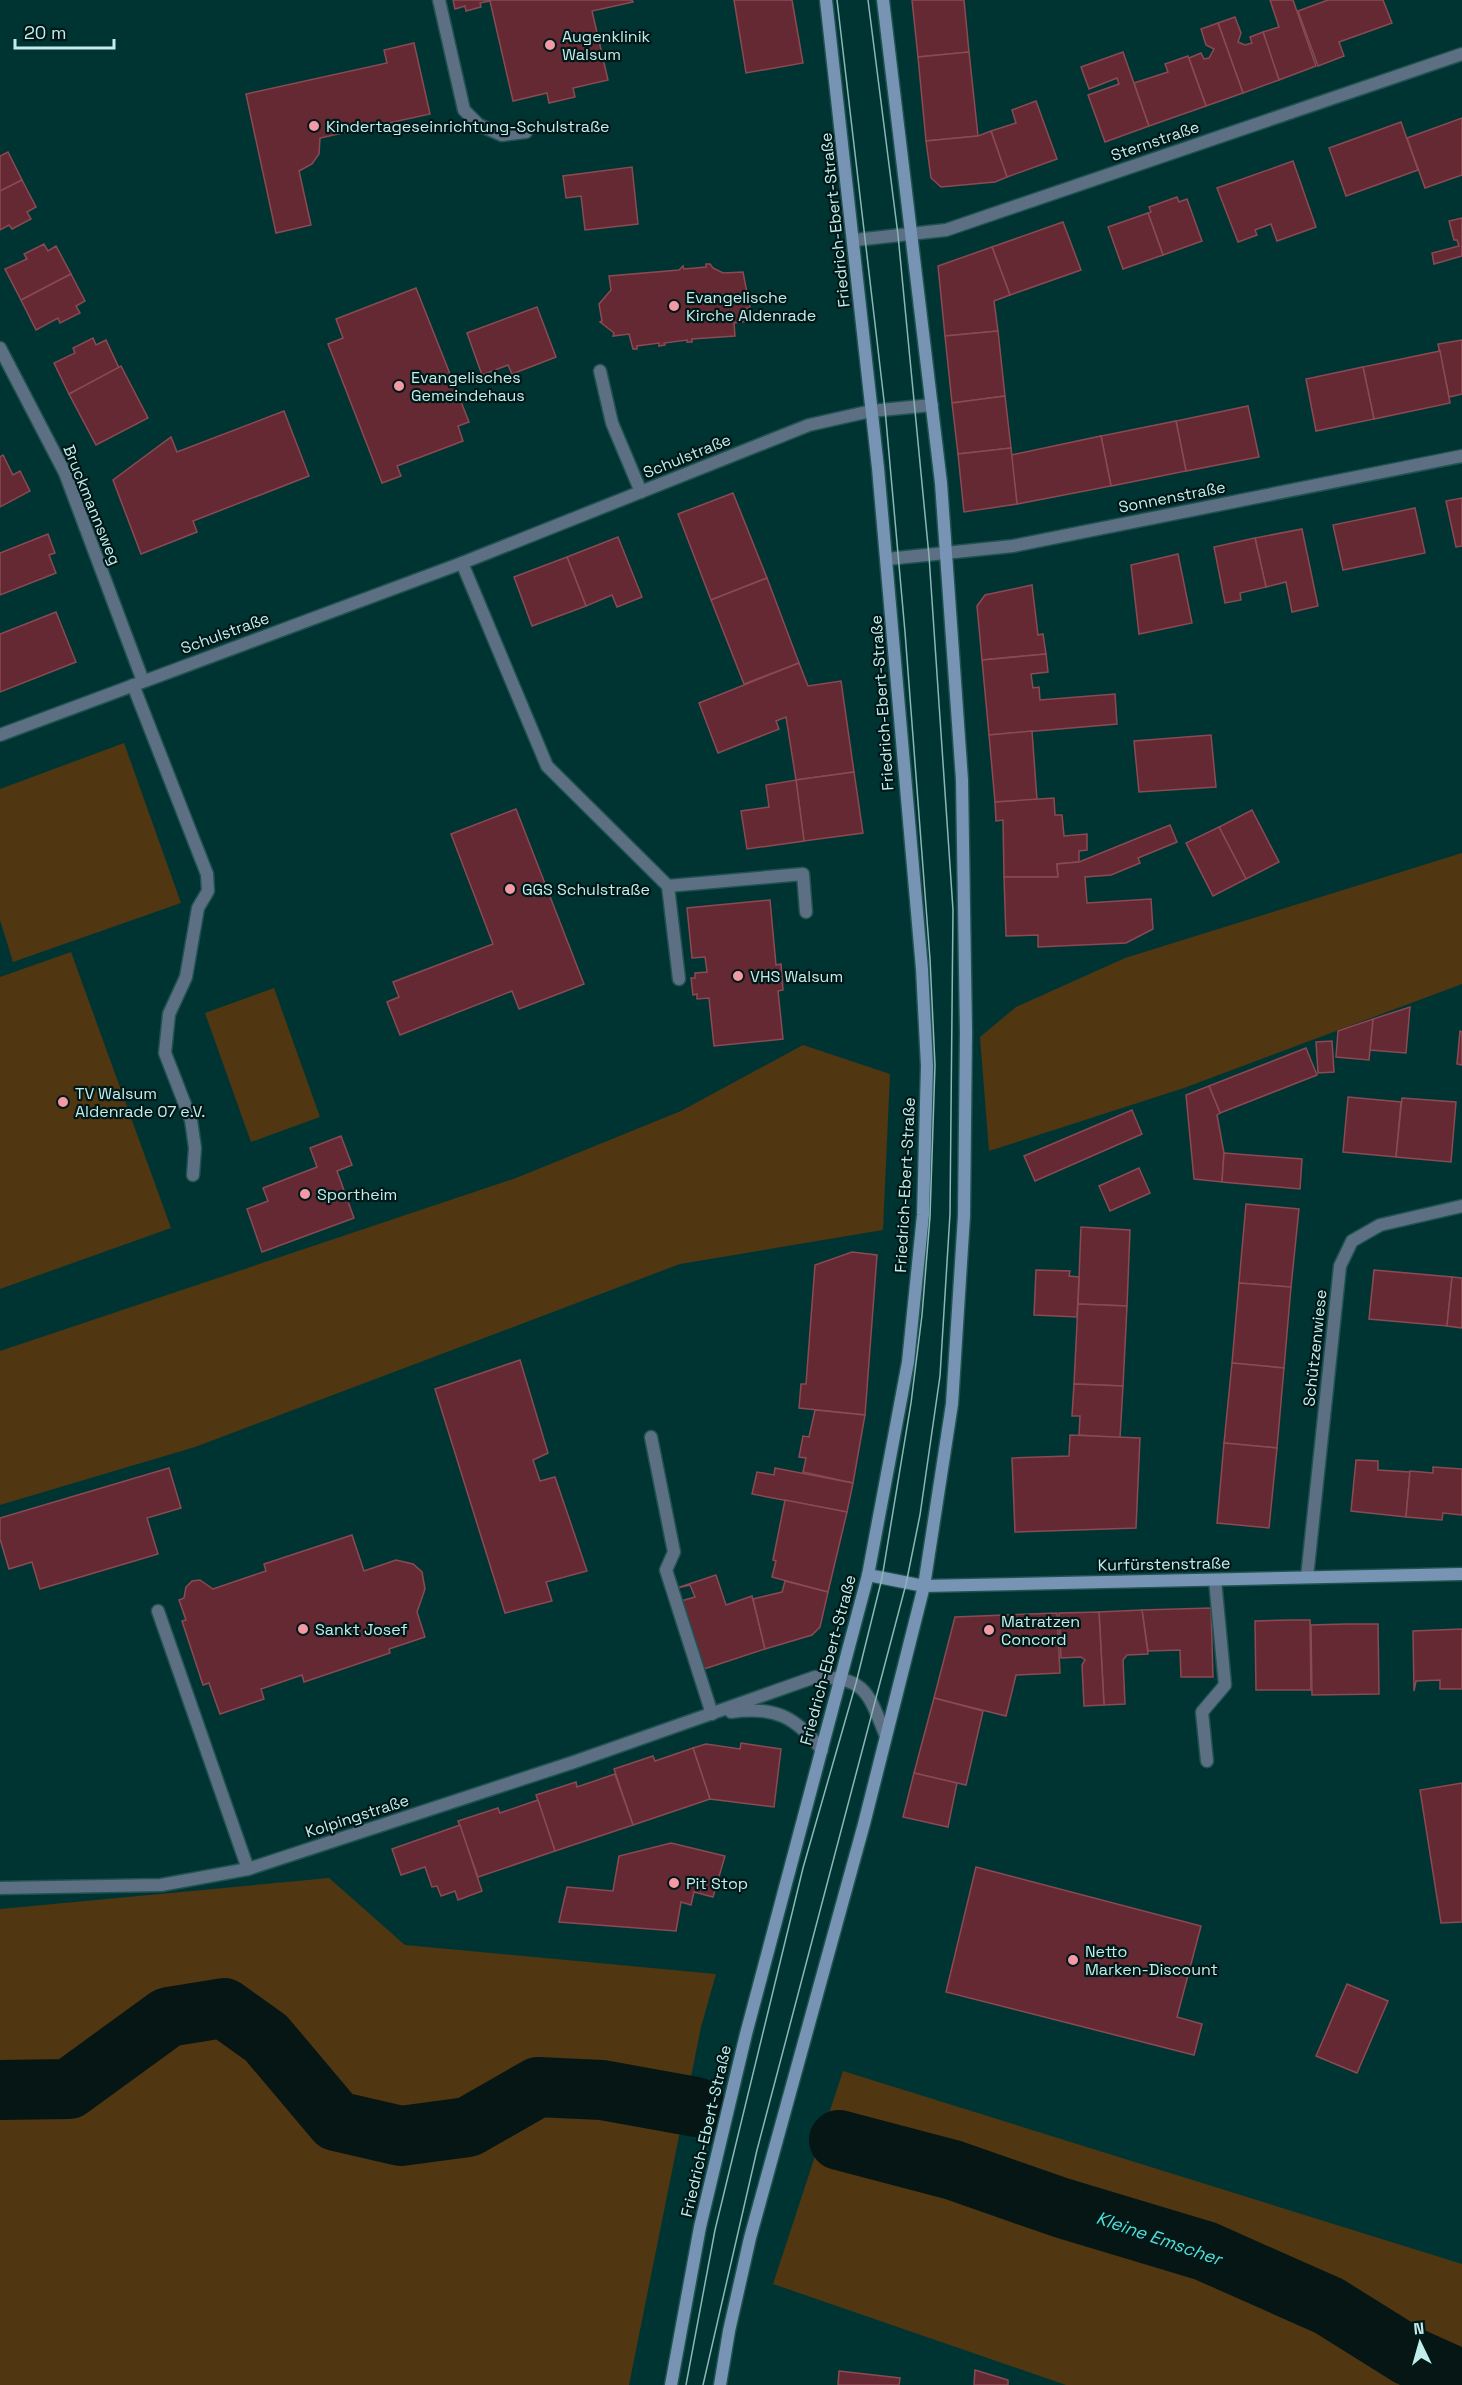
<svg xmlns="http://www.w3.org/2000/svg" width="1462" height="2385" viewBox="0 0 1462 2385" font-family="'Space Grotesk',sans-serif">
<style>
.green{fill:#503611}
.lines{fill:none;stroke-linecap:round;stroke-linejoin:round}
.river{stroke:#051615;stroke-width:60}
.building{fill:#652933;stroke:#8a4a53;stroke-width:1.5}
.lane-casing{stroke:#1f5250;stroke-width:15}
.street-casing{stroke:#1f5250;stroke-width:15}
.secondary-casing{stroke:#1f5250;stroke-width:15}
.lane{stroke:#5d6f83;stroke-width:12}
.street{stroke:#5d6f83;stroke-width:12}
.secondary{stroke:#7794b5;stroke-width:12}
.tram{stroke:#8ab7b5;stroke-width:1.5}
.poi-dot{fill:#f49aa5;stroke:#001918;stroke-width:2}
.labels{text-anchor:middle;dominant-baseline:central;stroke-width:4.5;stroke-linejoin:round;paint-order:stroke}
.poi-label{font-size:16px;fill:#c3edeb;stroke:#001918;text-anchor:start}
.street-label{font-size:16px;fill:#c3edeb;stroke:#001918}
.water-label{font-size:18px;font-style:italic;fill:#54dfda;stroke:#001918}
</style>
<rect width="100%" height="100%" fill="#003433"/>
<g class="green">
<polygon points="124,743 181,903 13,962 0,920 0,789"/>
<polygon points="1462,853 1462,984 1184,1088 989,1151 980,1037 1016,1007 1125,958"/>
<polygon points="71,952 171,1228 0,1289 0,977"/>
<polygon points="274,988 320,1117 251,1142 205,1013"/>
<polygon points="803,1045 890,1074 883,1230 680,1264 195,1447 0,1505 0,1351 516,1178 681,1111"/>
<polygon points="329,1878 405,1945 716,1974 701,2027 629,2385 0,2385 0,1909"/>
<polygon points="843,2071 1462,2264 1462,2385 1066,2385 773,2284"/>
</g>
<g class="lines">
<g class="river">
<polyline points="0,2090 69,2089 168,2017 224,2008 266,2038 336,2121 401,2136 468,2127 538,2087 602,2090 696,2107"/>
<polyline points="839,2140 953,2170 1062,2208 1205,2251 1329,2306 1409,2356 1462,2380"/>
</g>
</g>
<g class="building">
<polygon points="453,0 632,0 633,2 592,11 608,80 573,88 575,97 549,103 547,93 513,101 490,1 480,3 481,7 466,11 465,6 455,9"/>
<polygon points="734,0 792,0 803,63 746,73"/>
<polygon points="912,0 964,0 969,52 918,57"/>
<polygon points="1270,0 1293,0 1316,66 1279,80 1263,32 1279,27"/>
<polygon points="1328,0 1383,0 1392,23 1339,42 1344,56 1318,66 1298,11"/>
<polygon points="1235,17 1241,33 1238,42 1245,45 1252,43 1250,37 1263,32 1279,80 1243,93 1218,23"/>
<polygon points="1218,23 1243,93 1206,106 1189,58 1201,53 1204,59 1209,58 1214,49 1206,45 1201,29"/>
<polygon points="414,43 430,114 320,138 319,154 312,164 299,171 311,225 276,233 246,94 387,63 384,50"/>
<polygon points="969,52 978,136 926,141 918,57"/>
<polygon points="1123,52 1149,126 1105,142 1088,95 1119,84 1117,78 1089,89 1081,67"/>
<polygon points="1188,56 1206,106 1149,126 1134,83 1168,72 1165,64"/>
<polygon points="1036,101 1057,159 1007,177 991,131 1016,123 1012,110"/>
<polygon points="1462,118 1462,175 1425,188 1407,138"/>
<polygon points="1401,122 1418,170 1346,196 1329,148"/>
<polygon points="991,131 1007,177 995,182 941,187 931,178 926,141 978,136"/>
<polygon points="8,152 22,180 0,191 0,156"/>
<polygon points="1293,161 1316,227 1277,241 1271,224 1255,230 1257,235 1238,242 1217,188"/>
<polygon points="632,167 638,224 585,230 581,196 566,198 563,176"/>
<polygon points="22,180 36,207 27,212 31,219 12,229 9,225 0,230 0,191"/>
<polygon points="1177,197 1179,202 1187,199 1202,241 1163,255 1148,213 1151,212 1149,207"/>
<polygon points="1148,213 1163,255 1123,269 1108,227"/>
<polygon points="1462,218 1462,256 1434,264 1432,253 1459,246 1457,240 1454,240 1449,221"/>
<polygon points="1063,222 1081,270 1010,295 992,247"/>
<polygon points="44,244 48,251 56,246 71,274 21,300 5,269 27,259 24,254"/>
<polygon points="992,247 1010,295 994,301 998,331 945,336 938,266"/>
<polygon points="706,264 710,264 713,268 723,273 743,272 750,308 746,308 749,321 734,323 735,336 692,339 692,342 687,342 687,340 664,343 665,345 659,346 659,343 637,346 637,349 633,349 629,334 613,336 614,333 600,322 602,321 599,304 611,290 609,276 679,270 683,266 684,269 706,267"/>
<polygon points="71,274 85,301 76,306 80,313 60,323 58,318 36,330 21,300"/>
<polygon points="416,288 469,422 458,426 463,441 397,466 401,476 382,483 328,344 343,338 336,319"/>
<polygon points="537,307 556,357 512,374 508,365 482,375 467,333"/>
<polygon points="998,331 1005,396 952,403 945,336"/>
<polygon points="93,338 96,345 106,340 119,368 69,394 54,363 75,353 73,348"/>
<polygon points="1462,340 1462,394 1449,397 1438,344"/>
<polygon points="1440,351 1450,403 1374,419 1363,367"/>
<polygon points="121,366 148,418 96,445 69,394"/>
<polygon points="1363,367 1374,419 1316,431 1306,379"/>
<polygon points="1005,396 1011,448 958,454 952,403"/>
<polygon points="1248,406 1259,457 1186,471 1176,421"/>
<polygon points="284,411 309,476 193,521 197,532 141,554 113,480 171,437 177,452"/>
<polygon points="1176,421 1186,471 1111,486 1101,436"/>
<polygon points="1101,436 1111,486 1017,504 1011,455"/>
<polygon points="1011,448 1017,504 964,512 958,454"/>
<polygon points="3,455 13,475 20,471 30,491 0,507 0,457"/>
<polygon points="733,493 767,578 711,600 678,514"/>
<polygon points="1462,498 1462,546 1456,547 1446,501"/>
<polygon points="1415,508 1425,553 1343,570 1333,525"/>
<polygon points="1302,529 1318,606 1292,612 1286,582 1266,587 1255,538"/>
<polygon points="48,534 55,553 49,555 56,573 0,595 0,553"/>
<polygon points="618,537 642,597 617,607 612,595 586,606 567,557"/>
<polygon points="1255,538 1266,587 1240,593 1241,600 1225,603 1214,547"/>
<polygon points="1178,554 1192,623 1139,634 1131,565"/>
<polygon points="567,557 586,606 532,626 514,577"/>
<polygon points="767,578 799,663 744,684 711,600"/>
<polygon points="1032,585 1038,635 1043,634 1046,654 982,660 977,606 985,595"/>
<polygon points="56,612 76,662 0,692 0,634"/>
<polygon points="1046,654 1048,672 1031,674 1033,688 1039,687 1040,700 1115,694 1117,724 989,735 982,660"/>
<polygon points="799,663 808,686 841,681 854,772 796,780 786,717 776,721 779,729 718,753 699,703"/>
<polygon points="1032,731 1037,800 995,802 989,735"/>
<polygon points="1211,735 1216,787 1139,792 1134,741"/>
<polygon points="854,772 863,833 804,841 796,780"/>
<polygon points="796,780 804,841 747,849 741,811 769,807 766,785"/>
<polygon points="1054,798 1055,815 1062,815 1064,836 1087,834 1087,850 1079,851 1079,862 1057,864 1058,877 1004,877 1003,820 996,821 995,802"/>
<polygon points="516,809 584,984 519,1009 512,991 400,1035 387,1002 399,997 393,982 493,944 451,834"/>
<polygon points="1252,810 1279,862 1246,879 1219,827"/>
<polygon points="1170,825 1177,842 1138,858 1140,863 1111,875 1085,877 1087,903 1151,899 1153,929 1126,943 1038,947 1038,935 1006,936 1004,877 1058,877 1057,864 1079,862"/>
<polygon points="1219,827 1246,879 1213,896 1186,843"/>
<polygon points="770,900 776,965 781,964 783,990 778,991 783,1039 714,1046 709,998 697,999 697,994 693,995 691,978 695,978 695,973 707,972 705,957 692,958 687,908"/>
<polygon points="1410,1007 1406,1053 1370,1050 1373,1019"/>
<polygon points="1373,1019 1369,1060 1336,1057 1338,1031"/>
<polygon points="1460,1031 1462,1032 1462,1065 1457,1064"/>
<polygon points="1332,1041 1334,1072 1318,1073 1316,1042"/>
<polygon points="1306,1048 1317,1075 1220,1113 1209,1086"/>
<polygon points="1209,1086 1220,1113 1217,1115 1224,1153 1222,1182 1194,1179 1186,1095"/>
<polygon points="1348,1097 1401,1102 1396,1157 1343,1152"/>
<polygon points="1402,1098 1456,1102 1451,1162 1396,1157"/>
<polygon points="1132,1110 1142,1134 1035,1181 1024,1156"/>
<polygon points="341,1136 352,1165 337,1171 354,1218 262,1252 247,1209 268,1201 263,1188 317,1167 310,1148"/>
<polygon points="1224,1153 1302,1159 1300,1189 1222,1182"/>
<polygon points="1139,1168 1150,1193 1110,1211 1099,1186"/>
<polygon points="1246,1204 1299,1209 1291,1287 1239,1283"/>
<polygon points="1081,1227 1130,1230 1127,1306 1078,1304"/>
<polygon points="852,1252 877,1255 865,1415 799,1408 801,1384 806,1384 815,1265"/>
<polygon points="1036,1270 1070,1271 1069,1276 1079,1277 1077,1317 1034,1315"/>
<polygon points="1374,1270 1452,1277 1447,1326 1369,1319"/>
<polygon points="1452,1277 1462,1278 1462,1328 1447,1326"/>
<polygon points="1239,1283 1291,1287 1284,1368 1232,1363"/>
<polygon points="1078,1304 1127,1306 1123,1386 1074,1384"/>
<polygon points="520,1360 548,1453 533,1460 540,1481 555,1477 587,1571 546,1582 552,1601 505,1613 435,1389"/>
<polygon points="1232,1363 1284,1368 1277,1448 1224,1443"/>
<polygon points="1074,1384 1123,1386 1120,1438 1079,1435 1080,1416 1072,1416"/>
<polygon points="815,1410 865,1415 853,1483 803,1472 806,1458 799,1457 803,1436 809,1437"/>
<polygon points="1070,1435 1140,1438 1136,1528 1015,1532 1012,1458 1069,1456"/>
<polygon points="1224,1443 1277,1448 1269,1528 1217,1523"/>
<polygon points="1356,1460 1378,1461 1378,1470 1410,1472 1406,1517 1351,1511"/>
<polygon points="1433,1467 1462,1469 1462,1515 1443,1513 1442,1520 1406,1517 1410,1471 1433,1473"/>
<polygon points="169,1468 181,1508 147,1518 158,1554 40,1589 32,1562 9,1569 0,1539 0,1518"/>
<polygon points="775,1468 853,1483 847,1512 752,1494 757,1472 774,1475"/>
<polygon points="785,1500 847,1512 828,1592 772,1577 776,1561 773,1560"/>
<polygon points="352,1535 364,1571 396,1560 413,1564 422,1572 425,1589 417,1612 425,1637 389,1649 390,1653 304,1682 302,1675 261,1689 264,1699 220,1714 209,1683 203,1685 182,1621 186,1620 179,1600 184,1598 186,1587 192,1581 200,1580 213,1589 266,1571 264,1564"/>
<polygon points="716,1575 726,1605 752,1596 765,1649 704,1669 681,1601 695,1597 690,1585 677,1588"/>
<polygon points="785,1581 828,1592 820,1627 812,1635 765,1649 753,1599 782,1592"/>
<polygon points="1211,1608 1213,1677 1181,1677 1180,1650 1148,1651 1142,1610"/>
<polygon points="1142,1610 1148,1654 1127,1655 1123,1660 1125,1704 1104,1705 1099,1612"/>
<polygon points="1099,1612 1104,1705 1084,1706 1082,1665 1085,1660 1081,1657 1061,1658 1059,1613"/>
<polygon points="1057,1613 1060,1673 1016,1675 1006,1716 934,1698 955,1617"/>
<polygon points="1291,1620 1310,1620 1311,1690 1256,1690 1255,1621"/>
<polygon points="1346,1624 1378,1624 1379,1694 1312,1695 1311,1625"/>
<polygon points="1462,1629 1462,1689 1440,1689 1440,1680 1416,1681 1414,1691 1413,1631"/>
<polygon points="934,1698 983,1711 966,1785 914,1773"/>
<polygon points="741,1743 781,1749 774,1807 710,1799 693,1748 706,1744 740,1749"/>
<polygon points="693,1748 710,1799 633,1825 614,1769 653,1756 655,1761"/>
<polygon points="914,1773 957,1783 948,1827 903,1817"/>
<polygon points="615,1774 633,1825 555,1851 536,1795 576,1782 577,1787"/>
<polygon points="1462,1783 1462,1922 1441,1923 1420,1790"/>
<polygon points="538,1800 555,1851 478,1877 458,1821 498,1808 500,1813"/>
<polygon points="460,1825 482,1891 458,1900 455,1891 441,1896 437,1886 432,1887 425,1867 401,1875 392,1849"/>
<polygon points="671,1843 725,1856 713,1897 694,1892 691,1905 681,1902 676,1931 559,1922 567,1887 613,1891 619,1856"/>
<polygon points="976,1867 1201,1926 1177,2017 1202,2024 1194,2055 946,1992"/>
<polygon points="1347,1984 1388,2001 1357,2073 1316,2056"/>
<polygon points="975,2370 1008,2380 1008,2385 974,2385"/>
<polygon points="839,2371 900,2378 899,2385 838,2385"/>
</g>
<g class="lines">
<g class="lane-casing">
<g id="lane">
<polyline points="439,0 464,110 479,125 502,135 526,132"/>
<polyline points="600,371 612,423 641,492"/>
<polyline points="462,563 547,766 668,886 679,979"/>
<polyline points="133,685 207,874 208,891 198,908 186,977 169,1014 165,1053 191,1120 195,1148 193,1175"/>
<polyline points="668,886 803,874 806,912"/>
<polyline points="651,1437 674,1552 666,1570 712,1714"/>
<polyline points="158,1611 248,1869"/>
<polyline points="1207,1761 1202,1712 1225,1685 1215,1580"/>
</g>
</g>
<g class="street-casing">
<g id="street">
<polyline points="855,240 946,230 1462,54"/>
<polyline points="0,348 65,473 143,681"/>
<polyline points="887,559 1013,546 1462,456"/>
<polyline points="0,735 462,563 809,425 871,411 932,405"/>
<polyline points="1307,1577 1340,1266 1352,1241 1380,1225 1462,1206"/>
<path d="M731,1712C774,1706 795,1716 822,1750"/>
<path d="M0,1888L161,1885L248,1869L574,1762L815,1677C865,1677 868,1692 885,1734"/>
</g>
</g>
<g class="secondary-casing">
<g id="secondary">
<polyline points="868,1575 924,1586 1462,1574"/>
<polyline points="671,2385 700,2227 746,2034 868,1575 908,1362 923,1215 927,1066 922,969 878,468 826,0"/>
<polyline points="720,2385 729,2331 750,2238 864,1824 924,1586 952,1404 964,1216 966,1032 962,780 941,483 883,0"/>
</g>
</g>
<use href="#lane" class="lane"/>
<use href="#street" class="street"/>
<use href="#secondary" class="secondary"/>
<g class="tram">
<polyline points="686,2385 715,2230 803,1868 856,1683 882,1578 911,1403 922,1315 930,1217 935,1065 930,959 905,632 885,409 837,0"/>
<polyline points="703,2385 757,2150 906,1584 920,1515 940,1376 950,1214 953,910 929,556 898,235 868,0"/>
</g>
</g>
<g class="poi-dot">
<circle cx="550" cy="45" r="6"/>
<circle cx="314" cy="126" r="6"/>
<circle cx="674" cy="306" r="6"/>
<circle cx="399" cy="386" r="6"/>
<circle cx="510" cy="889" r="6"/>
<circle cx="738" cy="976" r="6"/>
<circle cx="63" cy="1102" r="6"/>
<circle cx="305" cy="1194" r="6"/>
<circle cx="303" cy="1629" r="6"/>
<circle cx="989" cy="1630" r="6"/>
<circle cx="674" cy="1883" r="6"/>
<circle cx="1073" cy="1960" r="6"/>
</g>
<g class="labels">
<g class="poi-label">
<text x="562" y="36">Augenklinik<tspan x="562" dy="18">Walsum</tspan></text>
<text x="326" y="126">Kindertageseinrichtung-Schulstraße</text>
<text x="686" y="297">Evangelische<tspan x="686" dy="18">Kirche Aldenrade</tspan></text>
<text x="411" y="377">Evangelisches<tspan x="411" dy="18">Gemeindehaus</tspan></text>
<text x="522" y="889">GGS Schulstraße</text>
<text x="750" y="976">VHS Walsum</text>
<text x="75" y="1093">TV Walsum<tspan x="75" dy="18">Aldenrade 07 e.V.</tspan></text>
<text x="317" y="1194">Sportheim</text>
<text x="1001" y="1621">Matratzen<tspan x="1001" dy="18">Concord</tspan></text>
<text x="315" y="1629">Sankt Josef</text>
<text x="686" y="1883">Pit Stop</text>
<text x="1085" y="1951">Netto<tspan x="1085" dy="18">Marken-Discount</tspan></text>
</g>
<g class="street-label">
<text transform="translate(1155 141) rotate(-19)">Sternstraße</text>
<text transform="translate(835 220) rotate(-96)">Friedrich-Ebert-Straße</text>
<text transform="translate(687 456) rotate(-22)">Schulstraße</text>
<text transform="translate(1172 497) rotate(-11)">Sonnenstraße</text>
<text transform="translate(92 505) rotate(68)">Bruckmannsweg</text>
<text transform="translate(225 633) rotate(-20)">Schulstraße</text>
<text transform="translate(882 703) rotate(-94)">Friedrich-Ebert-Straße</text>
<text transform="translate(905 1185) rotate(-87)">Friedrich-Ebert-Straße</text>
<text transform="translate(1315 1348) rotate(-84)">Schützenwiese</text>
<text transform="translate(1164 1564) rotate(-1)">Kurfürstenstraße</text>
<text transform="translate(828 1660) rotate(-75)">Friedrich-Ebert-Straße</text>
<text transform="translate(357 1816) rotate(-18)">Kolpingstraße</text>
<text transform="translate(706 2131) rotate(-77)">Friedrich-Ebert-Straße</text>
</g>
<g class="water-label">
<text transform="translate(1159 2238) rotate(19)">Kleine Emscher</text>
</g>
</g>
<g transform="translate(1420 2343) rotate(355)" stroke="#001918" stroke-width="4.5" paint-order="stroke">
<path d="M0-4.5L10 22L0 15L-10 22Z" fill="#c3edeb"/>
<text y="-9" font-size="16" font-weight="bold" text-anchor="middle" fill="#c3edeb">N</text>
</g>
<path d="M15 39v9h99v-9" fill="none" stroke="#c3edeb" stroke-width="3"/>
<text x="24" y="39" font-size="18" fill="#c3edeb" stroke="#001918" stroke-width="4.5" paint-order="stroke">20 m</text>
</svg>
